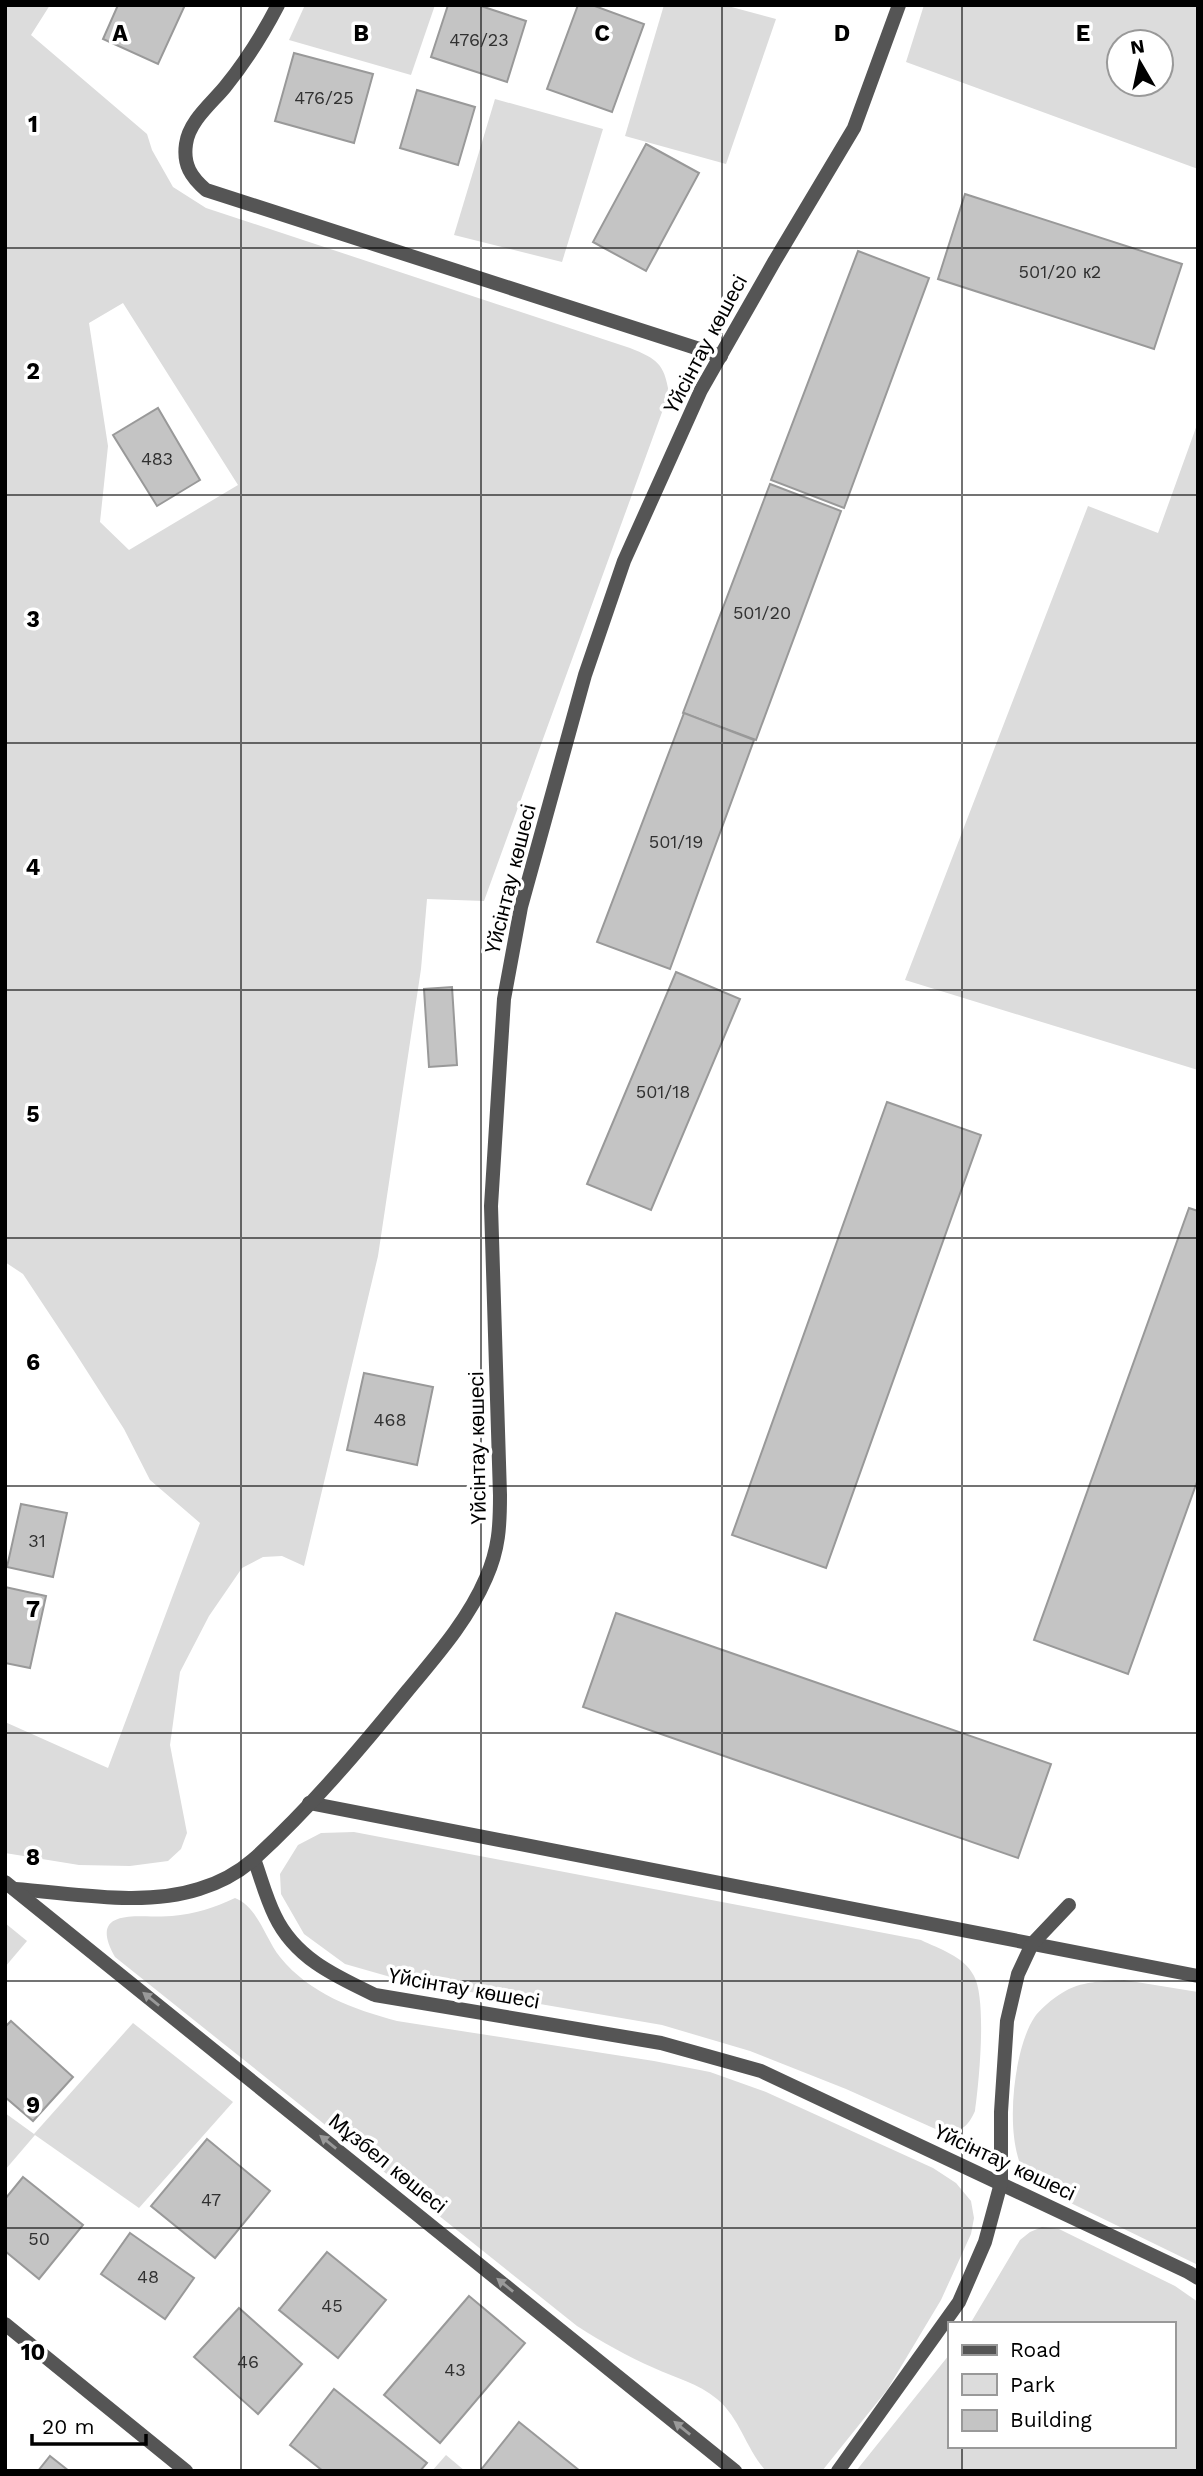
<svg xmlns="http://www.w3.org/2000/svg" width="1203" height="2476" viewBox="0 0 1203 2476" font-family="'Work Sans',sans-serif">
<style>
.green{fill:#dcdcdc;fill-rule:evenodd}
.building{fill:#c4c4c4;stroke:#999;stroke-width:2}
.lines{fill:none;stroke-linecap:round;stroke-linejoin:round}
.service{stroke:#555;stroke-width:14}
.minor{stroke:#555;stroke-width:14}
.tertiary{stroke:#555;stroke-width:14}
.oneway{fill:#999}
.grid{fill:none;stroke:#000;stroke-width:2;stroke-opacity:0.55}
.labels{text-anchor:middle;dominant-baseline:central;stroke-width:7;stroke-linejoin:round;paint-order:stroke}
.number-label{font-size:18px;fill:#313131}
.street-label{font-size:21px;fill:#000;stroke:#fff}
.grid-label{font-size:23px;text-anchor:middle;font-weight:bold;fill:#000;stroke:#fff;stroke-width:7;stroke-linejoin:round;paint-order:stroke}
</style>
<rect width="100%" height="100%" fill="#fff"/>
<g class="green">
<path d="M5,5H50L31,35L147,134L152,150L173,187L206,208L630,348C657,359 664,363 669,393L484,901L427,899L421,969L378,1256L304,1566L282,1556L263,1557L242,1568L209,1616L180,1672L170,1745L187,1833L181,1849L168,1861L130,1866L79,1865L5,1853V1722L108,1768L200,1523L150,1480L124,1429L76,1354L23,1274L5,1262ZM123,303L238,485L129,550L100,522L108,446L89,323Z"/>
<polygon points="305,5 435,5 411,75 289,40"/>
<polygon points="664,5 724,5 776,19 726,164 625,136"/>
<path d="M924,5H1198V169L906,62ZM1119,42H1161V84H1119Z"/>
<polygon points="495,99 603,129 562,262 454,235"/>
<polygon points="1198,422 1198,1070 905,980 1088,506 1158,533"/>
<path d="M354,1832L921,1940C939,1949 964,1956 974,1976C987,2000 979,2083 975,2111C967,2129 959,2133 940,2131L846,2089L750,2051L662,2025L401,1980L345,1964L304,1934L281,1894L280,1874L298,1845L321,1833Z"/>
<path d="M235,1898C258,1907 265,1938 280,1957C310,1994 353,2009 397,2021L654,2061L710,2072L766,2092L933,2168L956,2183L971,2201L974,2218L971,2234L941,2300L887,2390L822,2471H766C746,2449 740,2418 717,2399C698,2383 675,2378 654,2368C627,2356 602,2342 577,2326L115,1957C85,1904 144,1919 172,1916C195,1914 214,1908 235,1898Z"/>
<polygon points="5,1923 27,1941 5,1967"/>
<path d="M1124,1980L1198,1992V2265L1042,2189C1037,2185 1029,2180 1026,2175C1003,2142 1013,2050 1034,2018C1039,2010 1053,1998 1062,1993C1080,1981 1104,1981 1124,1980Z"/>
<polygon points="133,2023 233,2102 139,2208 35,2135 5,2170 5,2113 34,2134"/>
<polygon points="1042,2227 1059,2229 1175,2286 1198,2302 1198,2471 856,2471 949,2355 949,2446 1173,2446 1173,2324 970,2324 1020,2240 1030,2232"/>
<polygon points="446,2455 465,2471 432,2471"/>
</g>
<g class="building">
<polygon points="118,5 185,5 158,64 103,39"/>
<polygon points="448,5 478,5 526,21 507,82 431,57"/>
<polygon points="578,5 592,5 644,24 612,112 547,89"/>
<polygon points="294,53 373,74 354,143 275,121"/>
<polygon points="417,90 475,107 458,165 400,148"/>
<polygon points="646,144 699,173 646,271 593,242"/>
<polygon points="965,194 1182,264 1154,349 938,279"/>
<polygon points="858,251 929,278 844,508 771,480"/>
<polygon points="158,408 200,480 157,506 113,435"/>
<polygon points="770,484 841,511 756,740 683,713"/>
<polygon points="684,713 754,740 670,969 597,942"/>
<polygon points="676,972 740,999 651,1210 587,1184"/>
<polygon points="452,987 457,1065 429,1067 424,989"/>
<polygon points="887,1102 981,1135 826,1568 732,1535"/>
<polygon points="1189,1208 1198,1211 1198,1479 1128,1674 1034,1640"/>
<polygon points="364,1373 433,1387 417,1465 347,1450"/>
<polygon points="21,1504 67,1513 53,1577 7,1567"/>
<polygon points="5,1587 46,1596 30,1668 5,1663"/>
<polygon points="616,1613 1051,1764 1018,1858 583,1707"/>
<polygon points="11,2021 73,2077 33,2121 5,2097 5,2027"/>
<polygon points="207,2139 270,2191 215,2258 151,2206"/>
<polygon points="23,2177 83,2225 39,2279 5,2251 5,2199"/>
<polygon points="130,2233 194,2278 165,2319 101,2274"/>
<polygon points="327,2252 386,2300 338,2358 279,2310"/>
<polygon points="469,2296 525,2343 440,2443 384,2395"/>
<polygon points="239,2308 302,2364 258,2414 194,2357"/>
<polygon points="334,2389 427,2463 420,2471 323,2471 290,2445"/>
<polygon points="519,2422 580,2471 480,2471"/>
<polygon points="50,2456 69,2471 38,2471"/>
</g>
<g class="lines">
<g class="service">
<path d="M278,5C263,34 246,61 225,87C212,103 189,121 186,144C183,165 191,177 206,190L721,356"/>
<polyline points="309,1803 1198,1976"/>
<path d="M254,1859C261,1878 266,1898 275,1916C295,1958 335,1976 375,1995L661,2043L761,2071L1188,2272L1198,2278"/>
<polyline points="838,2471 959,2302 985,2242 1001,2183 1001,2112 1007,2021 1018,1974 1032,1944 1069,1905"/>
</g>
<path class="minor" d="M15,1889C73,1893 143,1907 199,1889C219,1883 239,1872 254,1859C310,1808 360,1749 408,1690C437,1655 468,1620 486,1578C499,1549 500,1526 500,1495L491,1206L504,999L521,907L585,675L624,561L701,390L774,262L854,128L899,5"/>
<g class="tertiary">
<polyline points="5,1882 735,2471"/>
<polyline points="5,2324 186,2471"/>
</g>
</g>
<defs><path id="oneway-solid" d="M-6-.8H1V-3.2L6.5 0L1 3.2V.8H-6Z" transform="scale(1.75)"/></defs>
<g class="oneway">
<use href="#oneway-solid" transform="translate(151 1999) rotate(-141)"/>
<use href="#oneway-solid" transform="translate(328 2142) rotate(-141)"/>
<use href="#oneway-solid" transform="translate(505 2285) rotate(-141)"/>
<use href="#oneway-solid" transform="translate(682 2428) rotate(-141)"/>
</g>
<path class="grid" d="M241,5V2471M481,5V2471M722,5V2471M962,5V2324M5,248H1198M5,495H1198M5,743H1198M5,990H1198M5,1238H1198M5,1486H1198M5,1733H1198M5,1981H1198M5,2228H1198M962,2446V2471"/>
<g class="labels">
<g class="number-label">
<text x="479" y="39">476/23</text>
<text x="324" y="97">476/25</text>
<text x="1060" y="271">501/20 к2</text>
<text x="157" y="458">483</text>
<text x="762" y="612">501/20</text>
<text x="676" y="841">501/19</text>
<text x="663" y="1091">501/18</text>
<text x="390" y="1419">468</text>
<text x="37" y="1540">31</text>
<text x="211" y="2199">47</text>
<text x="39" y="2238">50</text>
<text x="148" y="2276">48</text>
<text x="332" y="2305">45</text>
<text x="248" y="2361">46</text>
<text x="455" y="2369">43</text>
</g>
<g class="street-label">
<text transform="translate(705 344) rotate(-62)">Үйсінтау көшесі</text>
<text transform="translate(510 879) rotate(-76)">Үйсінтау көшесі</text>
<text transform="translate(477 1448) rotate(-91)">Үйсінтау көшесі</text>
<text transform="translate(464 1988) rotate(10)">Үйсінтау көшесі</text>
<text transform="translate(1005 2162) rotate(25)">Үйсінтау көшесі</text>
<text transform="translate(388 2163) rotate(39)">Мұзбел көшесі</text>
</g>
</g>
<g class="grid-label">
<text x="120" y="41">A</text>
<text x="361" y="41">B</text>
<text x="602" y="41">C</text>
<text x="842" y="41">D</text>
<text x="1083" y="41">E</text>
<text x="33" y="132">1</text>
<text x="33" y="379">2</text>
<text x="33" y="627">3</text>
<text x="33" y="875">4</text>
<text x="33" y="1122">5</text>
<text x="33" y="1370">6</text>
<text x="33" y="1617">7</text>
<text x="33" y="1865">8</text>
<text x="33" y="2113">9</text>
<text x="33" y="2360">10</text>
</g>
<rect width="1203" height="2476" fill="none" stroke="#000000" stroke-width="14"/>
<rect x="948" y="2322" width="228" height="126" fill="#ffffff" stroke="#999999" stroke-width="2"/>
<rect x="962" y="2345" width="35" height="10" fill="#555555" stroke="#999999" stroke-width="2"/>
<text x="1010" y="2357" font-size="21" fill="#000000">Road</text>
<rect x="962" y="2374" width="35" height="21" fill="#dcdcdc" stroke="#999999" stroke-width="2"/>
<text x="1010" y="2392" font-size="21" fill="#000000">Park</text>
<rect x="962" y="2410" width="35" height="21" fill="#c4c4c4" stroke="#999999" stroke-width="2"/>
<text x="1010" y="2427" font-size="21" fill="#000000">Building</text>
<g transform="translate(1140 63) rotate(351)"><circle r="33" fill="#ffffff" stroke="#999999" stroke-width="2"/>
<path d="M0-5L12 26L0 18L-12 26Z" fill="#000000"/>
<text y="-10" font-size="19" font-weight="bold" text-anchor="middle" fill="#000000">N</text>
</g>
<path d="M32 2434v10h114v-10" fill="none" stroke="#000000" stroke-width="3.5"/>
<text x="42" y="2434" font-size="21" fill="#000000" stroke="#ffffff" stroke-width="5" paint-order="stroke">20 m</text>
</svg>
